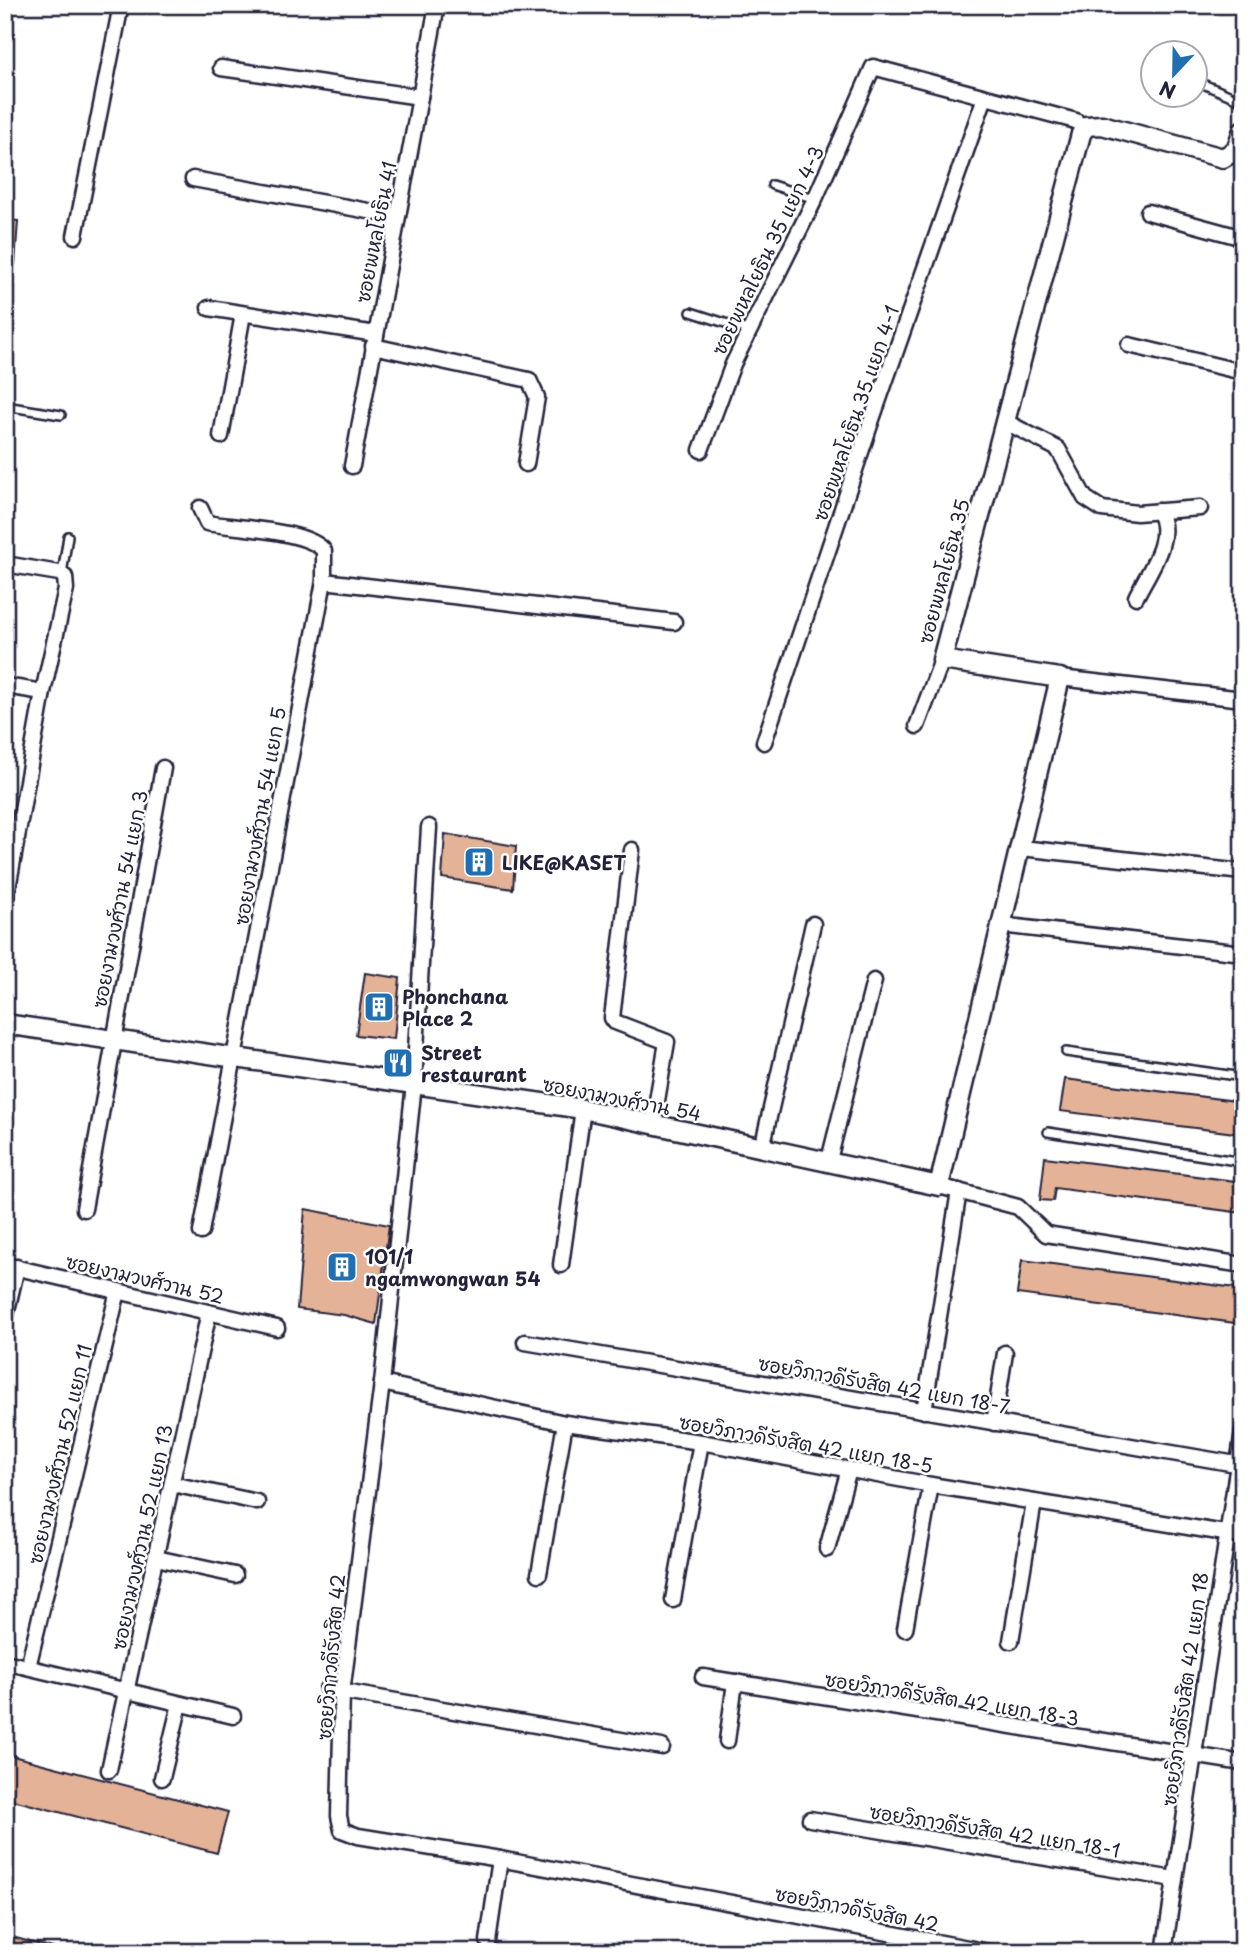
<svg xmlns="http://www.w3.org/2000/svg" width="1248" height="1957" viewBox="0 0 1248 1957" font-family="'Playpen Sans','Playpen Sans Thai',sans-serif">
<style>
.building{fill:#e4b297;stroke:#22223b;stroke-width:2}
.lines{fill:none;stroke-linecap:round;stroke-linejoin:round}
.service-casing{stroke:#22223b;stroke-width:12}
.minor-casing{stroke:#22223b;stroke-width:19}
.tertiary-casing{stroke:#22223b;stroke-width:23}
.service{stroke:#fff;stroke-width:7}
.minor{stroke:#fff;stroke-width:14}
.tertiary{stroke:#fff;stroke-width:18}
.labels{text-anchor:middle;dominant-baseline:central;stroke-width:5;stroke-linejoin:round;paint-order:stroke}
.street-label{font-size:19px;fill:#22223b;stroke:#fff}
.poi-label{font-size:19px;font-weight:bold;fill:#22223b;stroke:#fff;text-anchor:start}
</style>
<rect width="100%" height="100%" fill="#fff"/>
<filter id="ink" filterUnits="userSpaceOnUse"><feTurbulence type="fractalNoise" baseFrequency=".0143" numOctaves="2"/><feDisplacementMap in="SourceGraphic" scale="14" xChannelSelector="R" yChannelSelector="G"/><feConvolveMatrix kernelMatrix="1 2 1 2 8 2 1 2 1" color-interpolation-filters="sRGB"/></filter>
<g filter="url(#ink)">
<g class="building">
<polygon points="5,220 18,221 15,264 5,263"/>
<polygon points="445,834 516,846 513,889 442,878"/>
<polygon points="365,973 400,978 394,1039 356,1035"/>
<polygon points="389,1053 407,1054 406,1073 389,1071"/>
<polygon points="1065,1079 1243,1102 1243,1134 1060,1111"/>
<polygon points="1045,1157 1243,1182 1243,1213 1055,1188 1053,1201 1040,1200"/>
<polygon points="305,1209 389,1225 376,1324 344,1315 297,1309"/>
<polygon points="1022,1260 1243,1289 1243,1324 1017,1294"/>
<polygon points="5,1754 228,1812 217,1853 5,1798"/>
<polygon points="5,1935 67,1952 5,1952"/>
</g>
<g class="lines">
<g class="service-casing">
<g id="service">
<polyline points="1196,81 1243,101"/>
<polyline points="772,185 815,199"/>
<polyline points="691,312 750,331"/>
<polyline points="5,406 61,415"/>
<polyline points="62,574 68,536"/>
<polyline points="1066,1052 1243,1077"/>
<polyline points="1048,1132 1243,1162"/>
</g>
</g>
<g class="minor-casing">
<g id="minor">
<polyline points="221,68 420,97"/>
<polyline points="193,179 396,216"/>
<polyline points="1148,212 1243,238"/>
<polyline points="75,236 121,5"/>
<polyline points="209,308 376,334"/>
<polyline points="1129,345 1238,371 1243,365"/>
<polyline points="373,346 529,380 537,397 526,464"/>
<polyline points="1004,421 1058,449 1085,498 1102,509 1137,513 1200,508"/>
<polyline points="221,436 243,314"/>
<polyline points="701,450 733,364 815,199 873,67 1076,121 1084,128"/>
<polyline points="352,466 437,5"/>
<path d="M200,508L207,523C234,528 309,530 324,551V581L201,1232"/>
<polyline points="5,564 59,573 65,577 66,589 43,692 5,905"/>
<polyline points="324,581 674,622"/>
<path d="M1136,597C1148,572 1175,538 1158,511"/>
<polyline points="1060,678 1243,699"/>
<polyline points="5,686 43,692"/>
<polyline points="917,726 942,660"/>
<polyline points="764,742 870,425 985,97"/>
<polyline points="429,827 414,1084 382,1383 342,1693 339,1816 342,1830 358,1836 500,1859 989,1952"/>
<polyline points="1021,848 1243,872"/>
<polyline points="632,850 612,1018 615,1022 667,1042 653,1124"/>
<polyline points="1000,925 1243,953"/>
<polyline points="762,1148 813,924"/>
<polyline points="828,1164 874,981"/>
<polyline points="939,1186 1018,1207 1046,1234 1243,1265"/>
<polyline points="84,1209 163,768"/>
<polyline points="5,1265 277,1328"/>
<polyline points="561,1265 583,1109"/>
<polyline points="5,1319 17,1267"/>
<polyline points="525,1342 1236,1464"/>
<polyline points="382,1383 565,1423 701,1442 931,1485 1243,1536"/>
<polyline points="924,1411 959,1191"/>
<polyline points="994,1423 1005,1353"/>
<polyline points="172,1484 257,1502"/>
<polyline points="827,1549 849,1469"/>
<polyline points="156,1558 235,1575"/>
<polyline points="539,1574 565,1423"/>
<polyline points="673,1600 701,1442"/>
<polyline points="905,1629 931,1485"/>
<polyline points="1011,1641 1034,1502"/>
<polyline points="5,1662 233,1716"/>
<polyline points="28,1667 118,1291"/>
<polyline points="703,1677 1243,1763"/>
<polyline points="327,1689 662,1747"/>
<polyline points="727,1741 735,1682"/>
<polyline points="109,1770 209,1312"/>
<polyline points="162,1778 180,1704"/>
<polyline points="810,1819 1174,1879"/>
<polyline points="488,1941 500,1859"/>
<polyline points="1164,1952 1243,1431"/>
</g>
</g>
<g class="tertiary-casing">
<polyline id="tertiary" points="5,1024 583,1109 939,1186 1060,678 942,660 1081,134 1086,126 1102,125 1223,158 1236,150 1243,130"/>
</g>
<use href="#service" class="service"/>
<use href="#minor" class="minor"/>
<use href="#tertiary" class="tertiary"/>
</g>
</g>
<defs>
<g id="building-square" transform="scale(1.575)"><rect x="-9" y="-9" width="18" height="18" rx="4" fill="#1f6fb2" stroke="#fff"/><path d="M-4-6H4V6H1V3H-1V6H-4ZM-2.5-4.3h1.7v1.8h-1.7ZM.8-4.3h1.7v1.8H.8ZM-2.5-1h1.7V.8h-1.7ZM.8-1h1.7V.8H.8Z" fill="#fff"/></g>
<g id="restaurant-square" transform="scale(1.575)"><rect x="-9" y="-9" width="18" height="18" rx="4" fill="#1f6fb2" stroke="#fff"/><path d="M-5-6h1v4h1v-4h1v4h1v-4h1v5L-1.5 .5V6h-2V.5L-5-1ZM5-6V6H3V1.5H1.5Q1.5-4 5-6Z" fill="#fff"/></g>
</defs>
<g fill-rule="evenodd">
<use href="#building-square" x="479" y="862"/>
<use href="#building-square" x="379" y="1007"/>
<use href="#restaurant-square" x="398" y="1063"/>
<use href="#building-square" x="342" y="1267"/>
</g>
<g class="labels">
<g class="street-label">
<text transform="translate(375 232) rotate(-79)">ซอยพหลโยธิน 41</text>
<text transform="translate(767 250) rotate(-64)">ซอยพหลโยธิน 35 แยก 4-3</text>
<text transform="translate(855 413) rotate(-71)">ซอยพหลโยธิน 35 แยก 4-1</text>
<text transform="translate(943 571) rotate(-75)">ซอยพหลโยธิน 35</text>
<text transform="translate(259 816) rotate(-80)">ซอยงามวงศ์วาน 54 แยก 5</text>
<text transform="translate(119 899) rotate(-79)">ซอยงามวงศ์วาน 54 แยก 3</text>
<text transform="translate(622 1098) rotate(11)">ซอยงามวงศ์วาน 54</text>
<text transform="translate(145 1278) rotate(13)">ซอยงามวงศ์วาน 52</text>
<text transform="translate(884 1384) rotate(10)">ซอยวิภาวดีรังสิต 42 แยก 18-7</text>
<text transform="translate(806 1443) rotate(10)">ซอยวิภาวดีรังสิต 42 แยก 18-5</text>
<text transform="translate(59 1454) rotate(-77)">ซอยงามวงศ์วาน 52 แยก 11</text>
<text transform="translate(141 1537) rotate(-78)">ซอยงามวงศ์วาน 52 แยก 13</text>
<text transform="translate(330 1657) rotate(-85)">ซอยวิภาวดีรังสิต 42</text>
<text transform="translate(1184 1689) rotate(-82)">ซอยวิภาวดีรังสิต 42 แยก 18</text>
<text transform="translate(952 1698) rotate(9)">ซอยวิภาวดีรังสิต 42 แยก 18-3</text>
<text transform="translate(995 1830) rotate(9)">ซอยวิภาวดีรังสิต 42 แยก 18-1</text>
<text transform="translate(857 1908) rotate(11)">ซอยวิภาวดีรังสิต 42</text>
</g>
<g class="poi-label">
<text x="502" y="862">LIKE@KASET</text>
<text x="402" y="996">Phonchana<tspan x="402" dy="22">Place 2</tspan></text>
<text x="421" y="1052">Street<tspan x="421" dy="22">restaurant</tspan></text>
<text x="365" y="1256">101/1<tspan x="365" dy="22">ngamwongwan 54</tspan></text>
</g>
</g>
<rect width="1248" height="1957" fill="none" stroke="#fff" stroke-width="28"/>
<rect x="14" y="14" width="1220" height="1929" fill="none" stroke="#22223b" stroke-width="2.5" filter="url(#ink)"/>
<g transform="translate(1174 74) rotate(202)"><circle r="33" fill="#ffffff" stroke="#a7a7b1" stroke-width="2"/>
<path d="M0-5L12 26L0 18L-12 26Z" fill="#1f6fb2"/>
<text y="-10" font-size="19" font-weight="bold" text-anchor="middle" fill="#22223b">N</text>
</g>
</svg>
